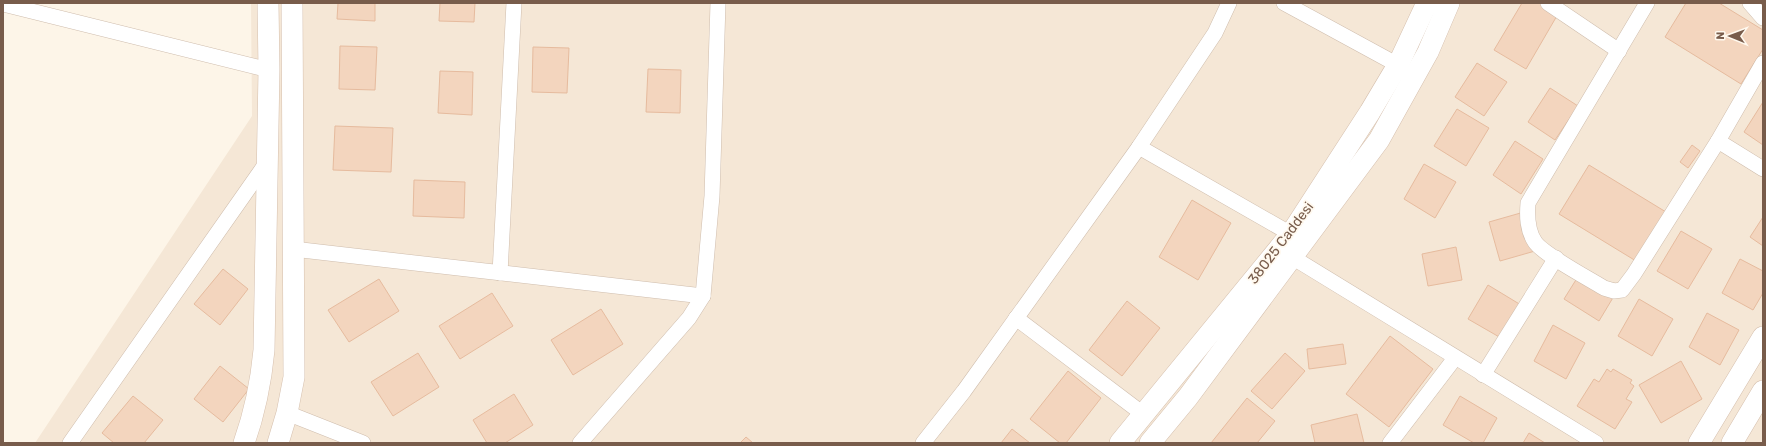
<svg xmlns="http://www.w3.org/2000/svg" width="1766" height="446" viewBox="0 0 1766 446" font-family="Rubik,sans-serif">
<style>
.residential{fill:#f5e7d6}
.building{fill:#f3d5be;stroke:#e6bb9e}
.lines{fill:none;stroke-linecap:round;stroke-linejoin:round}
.street-casing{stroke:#cfbdad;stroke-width:16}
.secondary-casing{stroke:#d5bfad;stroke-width:22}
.street{stroke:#fff;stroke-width:15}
.secondary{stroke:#fff;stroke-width:21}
.labels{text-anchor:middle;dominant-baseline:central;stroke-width:3.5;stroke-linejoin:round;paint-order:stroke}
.street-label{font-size:14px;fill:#785c4b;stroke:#fff9ef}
</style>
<rect width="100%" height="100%" fill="#fdf5e8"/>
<polygon class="residential" points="251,3 1763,3 1763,443 35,443 252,116"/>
<g class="building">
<polygon points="338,3 375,3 375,21 337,19"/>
<polygon points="440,3 475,3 474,22 439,21"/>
<polygon points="1522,3 1539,3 1558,14 1526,69 1494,50"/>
<polygon points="1686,3 1719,3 1763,30 1763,49 1741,84 1665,37"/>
<polygon points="340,46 377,47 375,90 339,89"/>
<polygon points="533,47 569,48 567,93 532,92"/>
<polygon points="1477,63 1507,82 1484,116 1455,97"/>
<polygon points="648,69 681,70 680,113 646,112"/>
<polygon points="440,71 473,72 472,115 438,113"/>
<polygon points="1550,88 1578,106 1555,140 1528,122"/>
<polygon points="1763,102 1763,145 1744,132"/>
<polygon points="1457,109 1489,128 1466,166 1434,146"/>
<polygon points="335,126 393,128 391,172 333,170"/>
<polygon points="1515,141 1543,159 1521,194 1493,175"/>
<polygon points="1692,145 1700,151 1688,168 1680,162"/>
<polygon points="1424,164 1456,182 1435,218 1404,199"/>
<polygon points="1589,165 1666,212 1636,261 1559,214"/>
<polygon points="414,180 465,182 464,218 413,216"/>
<polygon points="1192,200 1231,223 1198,280 1159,257"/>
<polygon points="1524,212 1535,251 1500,261 1489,222"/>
<polygon points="1763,217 1763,246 1750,237"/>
<polygon points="1681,231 1712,249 1688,289 1657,271"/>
<polygon points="1456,247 1462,280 1428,286 1422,254"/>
<polygon points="1740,259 1763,271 1763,293 1753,310 1722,293"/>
<polygon points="223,269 248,289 220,325 194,304"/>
<polygon points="1579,275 1614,296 1599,321 1564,299"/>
<polygon points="379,279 399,311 349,342 328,310"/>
<polygon points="1488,285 1521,305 1501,338 1468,319"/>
<polygon points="492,293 513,326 460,359 439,326"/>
<polygon points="1639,299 1673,319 1652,356 1618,336"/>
<polygon points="1127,301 1160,328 1122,376 1089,350"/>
<polygon points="601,309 623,344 573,375 551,340"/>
<polygon points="1707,313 1739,330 1720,365 1689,347"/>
<polygon points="1553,325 1585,343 1566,379 1534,361"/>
<polygon points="1390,336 1433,369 1389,427 1346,394"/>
<polygon points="1343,344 1346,364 1309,369 1307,349"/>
<polygon points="418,353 439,387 393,416 371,382"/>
<polygon points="1285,353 1305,371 1272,409 1251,391"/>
<polygon points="1681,361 1702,399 1661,423 1639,385"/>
<polygon points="220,366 249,389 223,422 194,399"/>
<polygon points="1607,369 1611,372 1613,369 1632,380 1630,383 1634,386 1626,399 1632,402 1615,429 1577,406 1594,379 1599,382"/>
<polygon points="1068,371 1101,398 1066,443 1060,443 1030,419"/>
<polygon points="514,394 533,425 505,443 487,443 473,420"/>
<polygon points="133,396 163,420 144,443 114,443 102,433"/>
<polygon points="1460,396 1497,418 1483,443 1474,443 1443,425"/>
<polygon points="1247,398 1275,421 1257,443 1211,443"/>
<polygon points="1357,414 1364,443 1315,443 1311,425"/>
<polygon points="1012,429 1030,443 1001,443"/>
<polygon points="1529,433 1545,443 1523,443"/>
<polygon points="746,437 753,443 740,443"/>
</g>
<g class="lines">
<g class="street-casing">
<g id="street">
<polyline points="1284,3 1398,65"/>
<polyline points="1548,3 1619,51"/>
<path d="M1647,3L1528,203C1527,216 1527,230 1535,242C1544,255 1588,278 1604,288L1614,291L1622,290L1634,274L1718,141L1763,63"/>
<polyline points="1750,3 1763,18"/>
<polyline points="3,4 269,70"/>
<polyline points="1718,141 1763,169"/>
<polyline points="1139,147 1291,234"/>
<polyline points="293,249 703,296"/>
<polyline points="1292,257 1596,443"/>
<polyline points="500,273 514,3"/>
<polyline points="1016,318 1143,414"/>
<polyline points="1483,375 1556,258"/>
<polyline points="287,413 363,443"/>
<polyline points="70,443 267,162"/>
<polyline points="580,443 689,318 703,296 712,196 718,3"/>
<polyline points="923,443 964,391 1139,147 1215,33 1229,3"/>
<polyline points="1390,443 1455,358"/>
</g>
</g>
<g class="secondary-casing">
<g id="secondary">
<path d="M244,443C255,412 261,382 264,350L269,70L268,3"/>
<polyline points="278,443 287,413 294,377 292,3"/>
<polyline points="1120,443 1291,234 1370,112 1398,65 1427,3"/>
<polyline points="1150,443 1188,397 1379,140 1428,52 1449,3"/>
<polyline points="1699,443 1763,337"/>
<polyline points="1732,443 1763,391"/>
</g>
</g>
<use href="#street" class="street"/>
<use href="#secondary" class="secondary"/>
</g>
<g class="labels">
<g class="street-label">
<text transform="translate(1281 243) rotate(-53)">38025 Caddesi</text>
</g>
</g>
<rect width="1766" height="446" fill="none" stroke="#785c4b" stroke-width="8"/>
<g transform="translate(1730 36) rotate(271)" stroke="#fff9ef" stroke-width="3" paint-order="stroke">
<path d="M0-3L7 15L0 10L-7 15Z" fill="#785c4b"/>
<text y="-6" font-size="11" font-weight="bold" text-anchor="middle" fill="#785c4b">N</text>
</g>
</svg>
